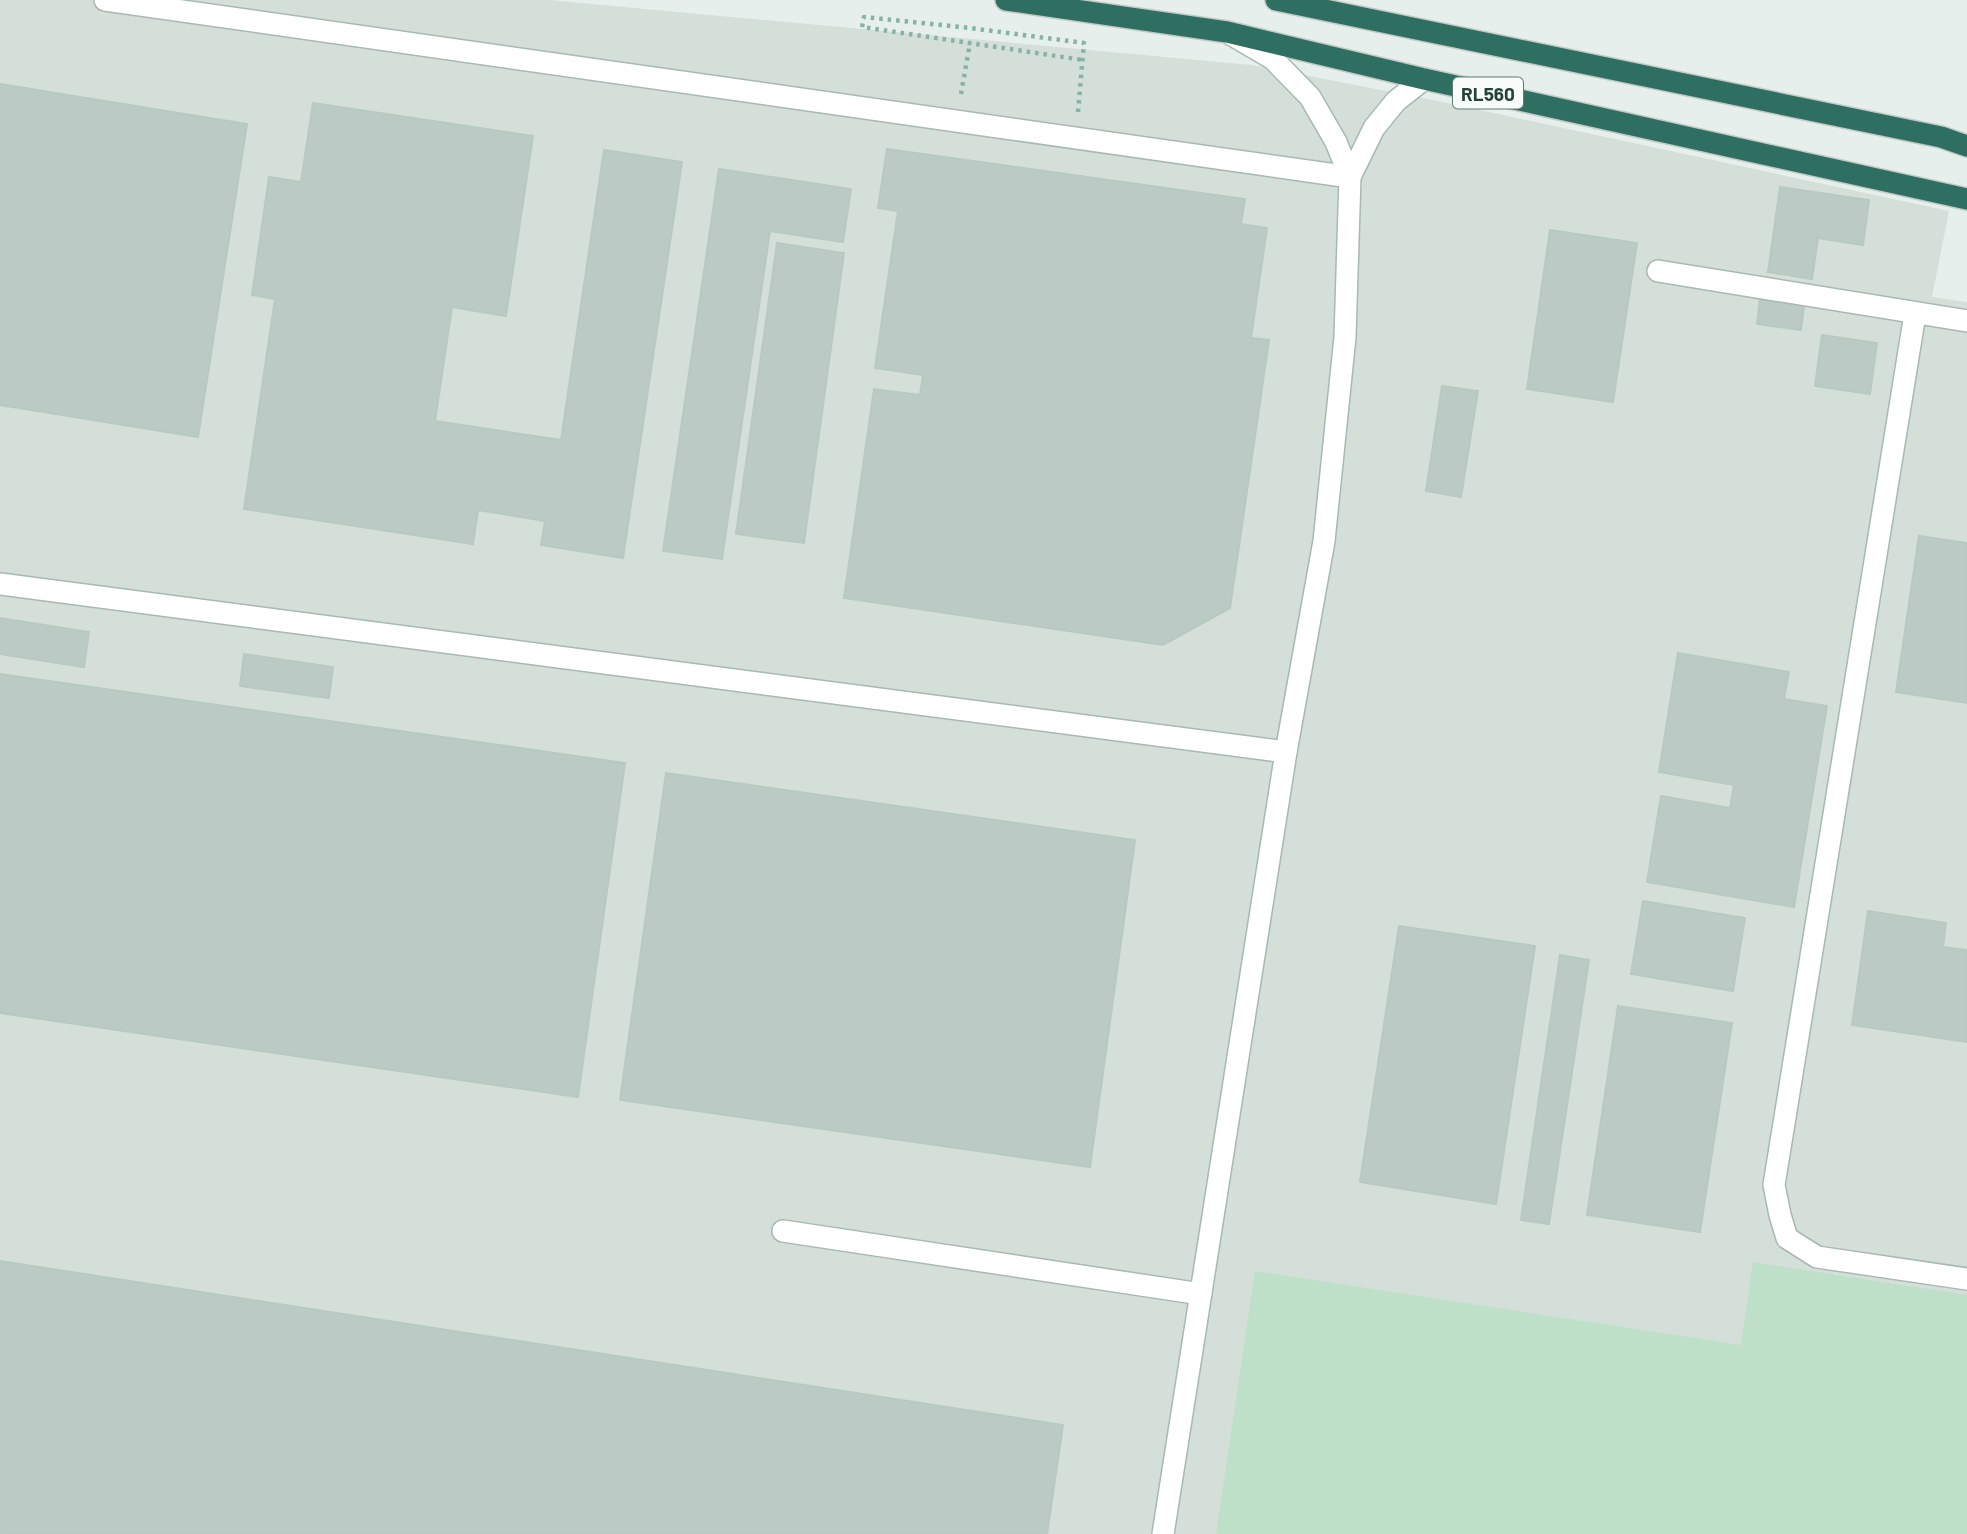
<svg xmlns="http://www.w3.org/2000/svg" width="1967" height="1534" viewBox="0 0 1967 1534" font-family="Barlow,sans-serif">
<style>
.built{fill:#d4dfda}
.green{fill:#bfe0c8}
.building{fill:#bbcac4;stroke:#b8c9c2;stroke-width:2}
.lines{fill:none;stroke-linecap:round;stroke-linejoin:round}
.minor-casing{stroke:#a8b8b2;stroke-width:24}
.highway-casing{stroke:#c2cac8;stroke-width:24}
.path{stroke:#86b3a5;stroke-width:4.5;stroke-dasharray:3.5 5;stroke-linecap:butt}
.minor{stroke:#fff;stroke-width:21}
.highway{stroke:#2f6f62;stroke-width:21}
.labels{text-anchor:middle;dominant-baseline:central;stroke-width:7;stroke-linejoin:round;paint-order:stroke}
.shield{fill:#f7fbf9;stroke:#637a73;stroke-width:2}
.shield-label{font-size:19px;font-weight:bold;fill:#24423a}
</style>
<rect width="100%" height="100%" fill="#e6efeb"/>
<polygon class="built" points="0,0 549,0 1252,65 1438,101 1949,211 1932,297 1967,302 1967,1534 0,1534"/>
<polygon class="green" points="1753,1262 1967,1295 1967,1534 1216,1534 1255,1271 1741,1345"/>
<g class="building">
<polygon points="0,84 247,124 198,437 0,405"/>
<polygon points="313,103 533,136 506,316 452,307 435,421 561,440 604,150 682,162 623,558 541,545 545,521 478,510 473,544 244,509 275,299 252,295 269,177 301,182"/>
<polygon points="887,149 1245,199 1241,224 1267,228 1251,338 1269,340 1230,608 1163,645 844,598 874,389 920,395 923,375 875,368 898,211 878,208"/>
<polygon points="719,169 851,189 843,242 770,231 722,559 663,551"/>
<polygon points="1780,187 1869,200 1863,245 1818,238 1812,279 1768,272"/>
<polygon points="1550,230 1637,243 1613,402 1527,389"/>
<polygon points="777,243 844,253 804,543 736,534"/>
<polygon points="1760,299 1804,305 1801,330 1757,324"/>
<polygon points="1822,335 1877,343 1870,394 1815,386"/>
<polygon points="1442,386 1478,391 1461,497 1426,491"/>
<polygon points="1919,536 1967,543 1967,703 1896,692"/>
<polygon points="0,618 89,632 84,667 0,654"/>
<polygon points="1678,653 1789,672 1784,699 1827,706 1794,907 1647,882 1661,796 1730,808 1734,785 1659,772"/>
<polygon points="244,654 333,667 329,698 240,686"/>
<polygon points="0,674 625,763 578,1097 0,1013"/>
<polygon points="666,773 1135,840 1090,1167 620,1100"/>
<polygon points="1643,901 1745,918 1733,991 1631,974"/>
<polygon points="1868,911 1946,923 1943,947 1967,950 1967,1042 1852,1025"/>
<polygon points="1399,926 1535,946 1496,1204 1360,1182"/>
<polygon points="1560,955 1589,960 1549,1224 1521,1220"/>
<polygon points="1618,1006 1732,1023 1700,1232 1587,1215"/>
<polygon points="0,1261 1063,1425 1047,1534 0,1534"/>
</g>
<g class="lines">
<g class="minor-casing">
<g id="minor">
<polyline points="105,0 1350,177"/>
<polyline points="1350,177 1374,128 1396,101 1424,79"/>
<polyline points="1658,271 1967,321"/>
<polyline points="1915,314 1774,1185 1780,1215 1787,1238 1817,1257 1967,1279"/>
<polyline points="0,584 1286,752"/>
<polyline points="783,1231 1201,1294"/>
<polyline points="1163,1534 1286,752 1324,541 1345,337 1350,177 1336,142 1310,97 1273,59 1232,35"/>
</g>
</g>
<g class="highway-casing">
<g id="highway">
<polyline points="1006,0 1227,32 1424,79 1967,199"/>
<polyline points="1276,0 1941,137 1967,146"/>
</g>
</g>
<g class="path">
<polyline points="961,94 970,43"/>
<polyline points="1078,112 1084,43 970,28 864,17 862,27 1083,60"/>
</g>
<use href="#minor" class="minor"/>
<use href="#highway" class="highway"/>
</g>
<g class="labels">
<rect class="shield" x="1453" y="77.5" width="70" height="31" rx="5"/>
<g class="shield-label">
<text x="1488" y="93">RL560</text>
</g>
</g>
</svg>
